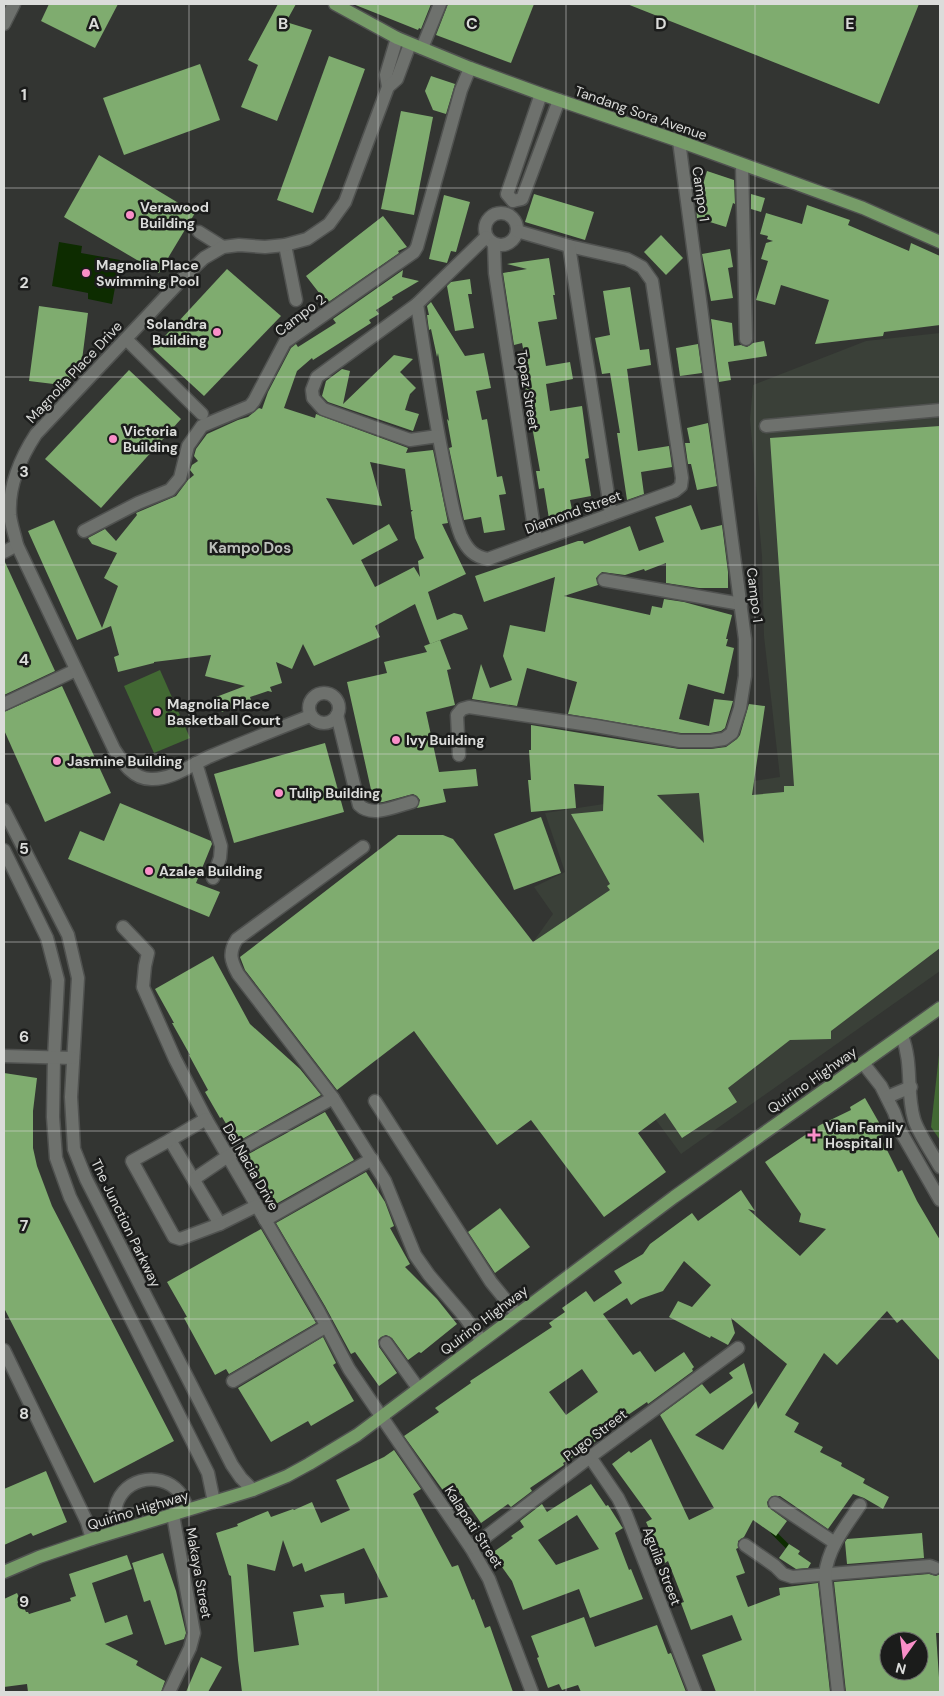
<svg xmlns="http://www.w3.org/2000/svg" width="944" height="1696" viewBox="0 0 944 1696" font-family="'DM Sans',sans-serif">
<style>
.built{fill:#3a4038}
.green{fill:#426933}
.water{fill:#0d2c00}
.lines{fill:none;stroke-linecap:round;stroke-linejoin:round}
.stream{stroke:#0d2c00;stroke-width:5}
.building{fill:#7fac6f;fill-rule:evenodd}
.minor-casing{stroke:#505250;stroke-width:15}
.major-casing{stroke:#505250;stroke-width:15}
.minor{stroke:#6e716d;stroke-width:12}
.major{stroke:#769c68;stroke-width:12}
.grid{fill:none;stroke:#dbdcda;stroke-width:1;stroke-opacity:0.55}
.poi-dot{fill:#f98fc8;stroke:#1b1c1b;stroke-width:2}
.labels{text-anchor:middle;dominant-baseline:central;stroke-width:5;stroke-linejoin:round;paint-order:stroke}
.street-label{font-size:14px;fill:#dbdcda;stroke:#1b1c1b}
.poi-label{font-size:14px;font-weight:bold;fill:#dbdcda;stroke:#1b1c1b;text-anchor:start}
.neighbourhood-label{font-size:15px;font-weight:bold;fill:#bcbfbb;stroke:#1b1c1b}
.grid-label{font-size:16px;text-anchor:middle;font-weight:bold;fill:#dbdcda;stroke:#1b1c1b;stroke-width:5;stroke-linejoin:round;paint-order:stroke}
</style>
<rect width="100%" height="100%" fill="#333532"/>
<polygon class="built" points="940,333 940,971 681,1154 529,948 553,914 534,887 565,872 545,813 780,777 764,636 762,556 750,419 753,385 866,341"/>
<g class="green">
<polygon points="160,670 190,738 154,753 124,686"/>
<polygon points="940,1046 940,1140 931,1127"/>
</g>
<polygon class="water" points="59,242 82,246 81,253 120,260 112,304 88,299 88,293 52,286"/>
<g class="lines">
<polyline class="stream" points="773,1532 792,1551"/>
</g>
<g class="building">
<polygon points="49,4 118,4 95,48 41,21"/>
<polygon points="278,4 296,4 286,22 312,30 277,121 241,107 258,65 248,60"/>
<polygon points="353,4 431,4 421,29 419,28 418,30"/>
<polygon points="448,4 534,4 511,63 436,35"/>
<polygon points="627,4 919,4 879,104"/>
<polygon points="329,56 365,69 313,213 277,200"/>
<polygon points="200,64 220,120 124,155 103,98"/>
<polygon points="431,76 455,84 446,114 433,110 425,91"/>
<polygon points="401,111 433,117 414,215 381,209"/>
<polygon points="99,155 195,213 159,273 64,217"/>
<polygon points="707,171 734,180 735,204 733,203 726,227 697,218 696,207"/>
<polygon points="534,194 594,212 585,240 525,222"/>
<polygon points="751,194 765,198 761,212 751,209"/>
<polygon points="444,195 470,202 456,252 451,251 447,263 429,259"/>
<polygon points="807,205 850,220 848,225 909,251 911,243 940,256 940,325 884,332 883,336 815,344 829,300 781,285 775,305 756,300 768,261 761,259 766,243 773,241 767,239 768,236 760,234 766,213 802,224"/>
<polygon points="383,216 407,247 398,251 399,253 327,303 306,276"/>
<polygon points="661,235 683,258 666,275 644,252"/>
<polygon points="730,249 733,267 728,268 733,298 711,301 702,254"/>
<polygon points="549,258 555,295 553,295 557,319 538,322 546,366 570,362 573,379 546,384 550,411 582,406 589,458 585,459 591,496 570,500 574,519 550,525 544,488 539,489 536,471 540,471 525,387 521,388 518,370 527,369 522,343 514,345 503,273 527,269 507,264"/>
<polygon points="227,269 281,316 204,396 153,349"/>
<path d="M403,270L402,277L419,281L392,297L393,299L376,310L379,314L369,320L371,323L313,360L312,358L297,371L284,408L315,418L316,414L408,448L406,453L433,450L448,523L442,524L466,574L428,592L437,620L454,613L462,615L468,629L430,644L415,604L375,626L380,637L314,666L303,644L292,669L276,662L282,683L270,687L272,692L268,691L250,697L251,700L222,712L216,697L245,686L205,676L211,655L154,662V663L118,672L114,657L119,655L111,626L77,640L28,531L54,520L102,628L118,586L104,578L117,553L92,544L88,538L105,529L116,541L137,515L136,513L176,496L188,480L194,475L190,470L192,465L198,461L194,456L196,449L207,434L238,420L248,417L259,408L262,409L268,392L291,348L296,344L298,347L336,323L333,319ZM370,462L405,469L411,510H413L411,512L415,538L424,558L418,561L420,577L414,567L375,587L361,560L398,540L389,524L353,545L326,498L382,506Z"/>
<polygon points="470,279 472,294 468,294 474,328 455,331 447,286 451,282"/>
<polygon points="630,287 640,350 649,349 651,365 627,369 638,451 669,446 672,467 641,472 644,494 627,500 617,433 620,433 610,373 602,374 595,338 610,335 603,291"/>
<polygon points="431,302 465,356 484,353 491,388 476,391 482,420 487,419 497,477 502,476 506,494 499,495 505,530 484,533 481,517 464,520 449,448 452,447 447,419 449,421 438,353 437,357 431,329 429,330 427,315 429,315 427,306"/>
<polygon points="39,306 88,313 81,368 73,367 70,386 29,381"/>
<polygon points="711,319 732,323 734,346 741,345 747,347 753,343 764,341 767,356 728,362 731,380 719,382"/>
<polygon points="698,344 702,373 680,376 676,348"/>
<polygon points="394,355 413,359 400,372 416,388 410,394 405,410 419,414 413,431 328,402 322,396 326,381 342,369 350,371 343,404"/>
<polygon points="129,370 181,419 101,508 45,459"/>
<polygon points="708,423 717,486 697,490 691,464 688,464 685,443 690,443 687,428"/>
<path d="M940,426V948L831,1031V1039L790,1040L728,1088L737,1102L682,1138L665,1113L638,1133L666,1172L604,1217L531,1120L497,1145L414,1031L337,1090L245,970L240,957L398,835H443L453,839L533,942L610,890L607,886L610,884L571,814L603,811L604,786L574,784L576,808L531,812L528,780H531L529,750H531V725L679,749H711L726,747L737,739L740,735L749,704L765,706L752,795L784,792V786H794L770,438ZM699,793L704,843L657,795Z"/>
<polygon points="691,505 701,530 722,525 728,572 728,588 699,588 666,583 666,563 645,571 644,569 625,575 602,572 596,578 598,585 564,596 650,615 652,606 662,608 664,599 684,602 732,615 726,639 728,639 726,646 734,648 724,694 688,684 679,719 709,726 714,699 733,701 725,728 721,731 710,733 681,733 568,714 577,682 527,668 517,706 472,699 481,664 490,688 512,680 503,656 510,625 545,632 555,577 484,602 475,576 578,541 583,541 584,544 630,526 639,551 664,542 655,517"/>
<polygon points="4,560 55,671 4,695"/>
<polygon points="440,640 451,669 447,670 455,705 426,712 439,772 476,769 478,786 443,789 446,802 417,808 420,800 417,796 413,794 383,802 374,803 347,682 387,673 384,662 427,652 424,646"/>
<polygon points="62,686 111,793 45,822 4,730 4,712"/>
<polygon points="325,743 344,812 234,843 214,774"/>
<polygon points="120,803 211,841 212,844 196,883 220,892 209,917 68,859 80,831 104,841"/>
<polygon points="541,817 561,873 514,890 494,834"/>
<polygon points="213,956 250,1024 300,1069 321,1095 237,1142 222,1117 220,1118 205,1092 208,1090 189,1055 190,1055 172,1023 174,1023 155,989"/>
<polygon points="4,1073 37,1078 33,1111 33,1148 37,1166 52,1206 174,1441 94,1483 4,1308"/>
<path d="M865,1098L885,1133L880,1136L898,1172L902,1170L917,1201L940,1240V1361L902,1319L897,1323L887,1311L837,1365L824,1353L785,1415L799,1423L794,1432L823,1447L820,1452L842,1463L841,1466L865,1479L863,1483L889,1497L883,1509L864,1498L853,1494L828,1529L780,1496H772L767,1502L768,1507L787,1521L776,1536L753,1520L744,1537L738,1541V1548L736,1549L745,1573L736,1576L748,1607L780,1595L779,1588L818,1583L830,1692H716L702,1655L742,1640L732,1615L691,1630L681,1603L684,1602L668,1561L665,1563L646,1522L652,1519L612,1464L629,1451L631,1453L651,1439L689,1520L714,1508L660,1415L702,1384L710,1394L733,1378L729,1373L744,1363L753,1393L695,1435L723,1450L756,1401L758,1409L787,1364L731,1318L735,1333L728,1345L711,1336L710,1338L669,1317L678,1301L692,1307L711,1285L684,1261L663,1291L640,1299L631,1305L627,1298L603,1314L633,1355L640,1351L655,1372L684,1352L694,1367L692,1369L693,1371L648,1404L647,1402L603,1432L605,1435L577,1453L578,1454L563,1463L564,1465L530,1488L532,1491L511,1507L508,1504L481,1523L457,1489L447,1496L404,1436L439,1412L435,1408L471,1383L470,1381L552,1327L549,1323L565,1312L562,1308L586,1291L594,1302L622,1283L614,1271L643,1254L650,1244L692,1213L698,1221L741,1190L755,1211L748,1209L800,1256L826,1229L799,1222L801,1214L765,1162L820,1125L851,1110L850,1107ZM582,1369L598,1392L566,1415L549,1392Z"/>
<polygon points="325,1112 354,1160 276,1204 261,1177 259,1179 245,1156"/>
<polygon points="366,1172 385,1202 394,1226 390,1228 410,1264 405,1267 437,1299 457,1324 421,1353 419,1352 408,1360 392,1338 386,1335 381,1337 378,1340 379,1347 397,1373 379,1386 355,1352 351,1354 325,1306 276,1223"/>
<polygon points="500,1208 530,1247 495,1273 468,1232"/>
<polygon points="261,1229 316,1323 229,1374 226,1369 215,1375 184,1318 187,1317 167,1282"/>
<polygon points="323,1337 336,1363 333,1365 354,1401 311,1426 308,1421 271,1442 238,1388"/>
<path d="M394,1450L421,1489L413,1494L452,1567L458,1565L472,1600L474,1599L485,1628L490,1626L513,1692H242L238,1660L231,1576L229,1575L216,1533L238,1526L237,1524L268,1511L271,1517L293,1509L294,1510L312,1502L321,1523L350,1510L336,1480L384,1457ZM283,1540L293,1567L302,1563L305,1572L364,1548L388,1597L345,1604L344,1593L320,1595L324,1607L293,1612L299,1645L254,1652L247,1564L275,1571Z"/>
<polygon points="46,1471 67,1522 33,1536 31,1533 4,1545 4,1489"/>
<path d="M591,1484L606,1506L608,1505L622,1527L623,1528L615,1533L629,1570L631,1569L643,1599L590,1618L579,1589L523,1610L512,1581L492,1553L513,1538L511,1536L524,1527L520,1521L542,1504L547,1512ZM577,1515L599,1549L556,1565L538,1540Z"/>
<polygon points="922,1533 924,1558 847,1564 845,1542 847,1539"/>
<polygon points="789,1544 800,1551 798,1554 811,1563 808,1568 796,1569 779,1558"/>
<polygon points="163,1553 176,1591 186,1633 184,1639 165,1645 150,1600 144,1602 132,1563"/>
<polygon points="127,1555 132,1569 92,1583 105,1623 127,1615 133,1634 105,1644 138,1661 136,1665 165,1681 161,1692 28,1692 27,1684 4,1687 4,1599 17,1593 26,1612 28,1612 29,1614 71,1601 70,1598 76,1596 69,1574"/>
<path d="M929,1574L936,1576L940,1574V1633H936L940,1692H846L834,1582ZM884,1641H919V1671H887Z"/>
<polygon points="584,1617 595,1647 657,1625 668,1654 671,1653 686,1692 581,1692 578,1685 562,1690 559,1684 548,1688 537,1658 539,1657 531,1636"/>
<polygon points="201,1657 222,1667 208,1692 186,1692"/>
</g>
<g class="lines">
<g class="minor-casing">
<g id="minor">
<polyline points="4,24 14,4"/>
<polyline points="422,48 440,4"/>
<polyline points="388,87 386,75 397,38"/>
<polyline points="742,165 746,339"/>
<polyline points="513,201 522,199 559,100"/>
<polyline points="513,201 507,194 541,94"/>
<circle cx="501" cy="229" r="16"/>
<polyline points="199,232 223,247"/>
<path d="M486,237L417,304C426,361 434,417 446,473C450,494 453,516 461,536C467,549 474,557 488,559L675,491L681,486L682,478L652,281L642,267L627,259L569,246L517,231"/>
<polyline points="494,244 495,273 536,541"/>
<polyline points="285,245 296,300"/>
<polyline points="569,246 611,514"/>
<polyline points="417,304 317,377 312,390 313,398 323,409 410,440 438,436"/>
<polyline points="126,339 202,414"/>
<polyline points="766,426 940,410"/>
<polyline points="84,531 138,503 170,490 180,478 188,446 202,426 250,406 254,401 285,342 414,252 417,247 461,90 470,68"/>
<polyline points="4,552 17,545"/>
<polyline points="604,580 741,604"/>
<circle cx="324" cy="708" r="15"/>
<polyline points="4,704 76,670"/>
<path d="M337,715L359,805C372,818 396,806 412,802"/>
<path d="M310,716C277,729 244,742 211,756C192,764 172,780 151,779C133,779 123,763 114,749L17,545C15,535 11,525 10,515C8,487 21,457 36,434L187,274L204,258L223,247L239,245L265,247L285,245L307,239L329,224L345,202L388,87L397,79L410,44"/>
<polyline points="459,755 457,715 462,709 469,707 596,726 680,741 711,741 724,739 732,733 740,708 745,676 745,639 679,141"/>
<polyline points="196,763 221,846 220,858 213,878"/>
<polyline points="4,810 68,935 78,978 71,1097 74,1149 86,1179 232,1465 241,1478 253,1490"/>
<path d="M363,847L237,939C228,953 231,961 238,974L333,1098L385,1181L415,1255L429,1275L464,1316L482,1341"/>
<polyline points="4,850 47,938 58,980 54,1058 53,1117 56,1158 70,1197 208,1473 214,1502"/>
<polyline points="123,927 148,953 145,966 143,987 175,1059 206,1119 318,1310 349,1369 471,1548 489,1579 532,1692"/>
<path d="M902,1036C913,1064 906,1092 914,1119C918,1133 933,1154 940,1167"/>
<polyline points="4,1056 73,1058"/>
<polyline points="863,1063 881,1086 894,1112 901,1132 940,1200"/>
<polyline points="887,1097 911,1087"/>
<polyline points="375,1101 491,1282 517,1314"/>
<polyline points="206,1119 170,1140 220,1224 256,1206"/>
<polyline points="170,1140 132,1161 174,1237 180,1239 220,1224"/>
<polyline points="194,1179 228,1156 333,1098"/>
<polyline points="265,1220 372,1159"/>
<polyline points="386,1343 418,1388"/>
<polyline points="4,1350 87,1522 92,1539"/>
<polyline points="233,1381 325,1327"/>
<polyline points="590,1457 618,1498 626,1514 695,1692"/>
<polyline points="775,1503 835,1543"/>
<path d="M120,1530C118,1525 115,1517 115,1512C118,1479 159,1469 179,1492C183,1496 185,1504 188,1509"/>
<polyline points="745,1545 775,1566 783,1574 792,1577 930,1566 935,1568"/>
<polyline points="471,1548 590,1457 738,1348"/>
<polyline points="169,1692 190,1648 194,1633 173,1515"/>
<path d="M838,1692L825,1575C828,1548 845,1527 860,1505"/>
</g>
</g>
<g class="major-casing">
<g id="major">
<polyline points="335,4 397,38 470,68 541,94 679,141 863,208 940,242"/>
<polyline points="4,1572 39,1557 92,1539 253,1490 287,1476 309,1464 357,1435 674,1197 940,1008"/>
</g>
</g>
<use href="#minor" class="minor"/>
<use href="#major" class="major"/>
</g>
<path class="grid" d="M189,4V1692M378,4V1692M566,4V1692M755,4V1692M4,188H940M4,377H940M4,565H940M4,754H940M4,942H940M4,1131H940M4,1319H940M4,1508H940"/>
<g class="poi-dot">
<circle cx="130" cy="215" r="5"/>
<circle cx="86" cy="273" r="5"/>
<circle cx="217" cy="332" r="5"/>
<circle cx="113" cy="439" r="5"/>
<circle cx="157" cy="712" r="5"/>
<circle cx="396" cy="740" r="5"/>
<circle cx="57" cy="761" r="5"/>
<circle cx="279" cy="793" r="5"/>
<circle cx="149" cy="871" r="5"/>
<path d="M811.5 1127.5h5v5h5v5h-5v5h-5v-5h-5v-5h5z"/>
</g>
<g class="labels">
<g class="street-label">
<text transform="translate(641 113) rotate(19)">Tandang Sora Avenue</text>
<text transform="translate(701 194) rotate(82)">Campo 1</text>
<text transform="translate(300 315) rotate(-37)">Campo 2</text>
<text transform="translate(74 372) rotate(-47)">Magnolia Place Drive</text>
<text transform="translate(528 390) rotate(81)">Topaz Street</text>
<text transform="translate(573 512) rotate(-20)">Diamond Street</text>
<text transform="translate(755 595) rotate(83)">Campo 1</text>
<text transform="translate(812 1080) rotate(-35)">Quirino Highway</text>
<text transform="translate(251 1167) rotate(60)">Del Nacia Drive</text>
<text transform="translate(126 1223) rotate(64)">The Junction Parkway</text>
<text transform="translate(484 1320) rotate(-37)">Quirino Highway</text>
<text transform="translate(595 1435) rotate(-37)">Pugo Street</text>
<text transform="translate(138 1510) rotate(-17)">Quirino Highway</text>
<text transform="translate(474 1527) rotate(57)">Kalapati Street</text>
<text transform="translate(662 1566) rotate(69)">Aguila Street</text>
<text transform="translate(199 1573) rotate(80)">Makaya Street</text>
</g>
<g class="poi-label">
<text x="140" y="207">Verawood<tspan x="140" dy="16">Building</tspan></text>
<text x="96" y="265">Magnolia Place<tspan x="96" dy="16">Swimming Pool</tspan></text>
<text x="207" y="324" text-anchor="end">Solandra<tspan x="207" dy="16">Building</tspan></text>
<text x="123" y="431">Victoria<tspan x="123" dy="16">Building</tspan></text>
<text x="167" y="704">Magnolia Place<tspan x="167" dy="16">Basketball Court</tspan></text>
<text x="406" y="740">Ivy Building</text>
<text x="67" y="761">Jasmine Building</text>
<text x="289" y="793">Tulip Building</text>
<text x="159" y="871">Azalea Building</text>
<text x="825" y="1127">Vian Family<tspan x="825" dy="16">Hospital II</tspan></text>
</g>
<g class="neighbourhood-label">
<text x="250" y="548">Kampo Dos</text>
</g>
</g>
<g class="grid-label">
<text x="94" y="29">A</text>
<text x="283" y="29">B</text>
<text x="472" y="29">C</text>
<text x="661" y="29">D</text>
<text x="850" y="29">E</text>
<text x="24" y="100">1</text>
<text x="24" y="288">2</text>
<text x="24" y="477">3</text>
<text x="24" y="665">4</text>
<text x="24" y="854">5</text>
<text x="24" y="1042">6</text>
<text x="24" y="1231">7</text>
<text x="24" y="1419">8</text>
<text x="24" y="1607">9</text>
</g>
<rect width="944" height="1696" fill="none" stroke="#dbdcda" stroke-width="10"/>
<g transform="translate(904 1656) rotate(194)"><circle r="24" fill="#1b1c1b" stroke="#686967"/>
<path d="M0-4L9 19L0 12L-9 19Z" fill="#f98fc8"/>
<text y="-8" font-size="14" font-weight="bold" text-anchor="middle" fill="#dbdcda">N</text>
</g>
</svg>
